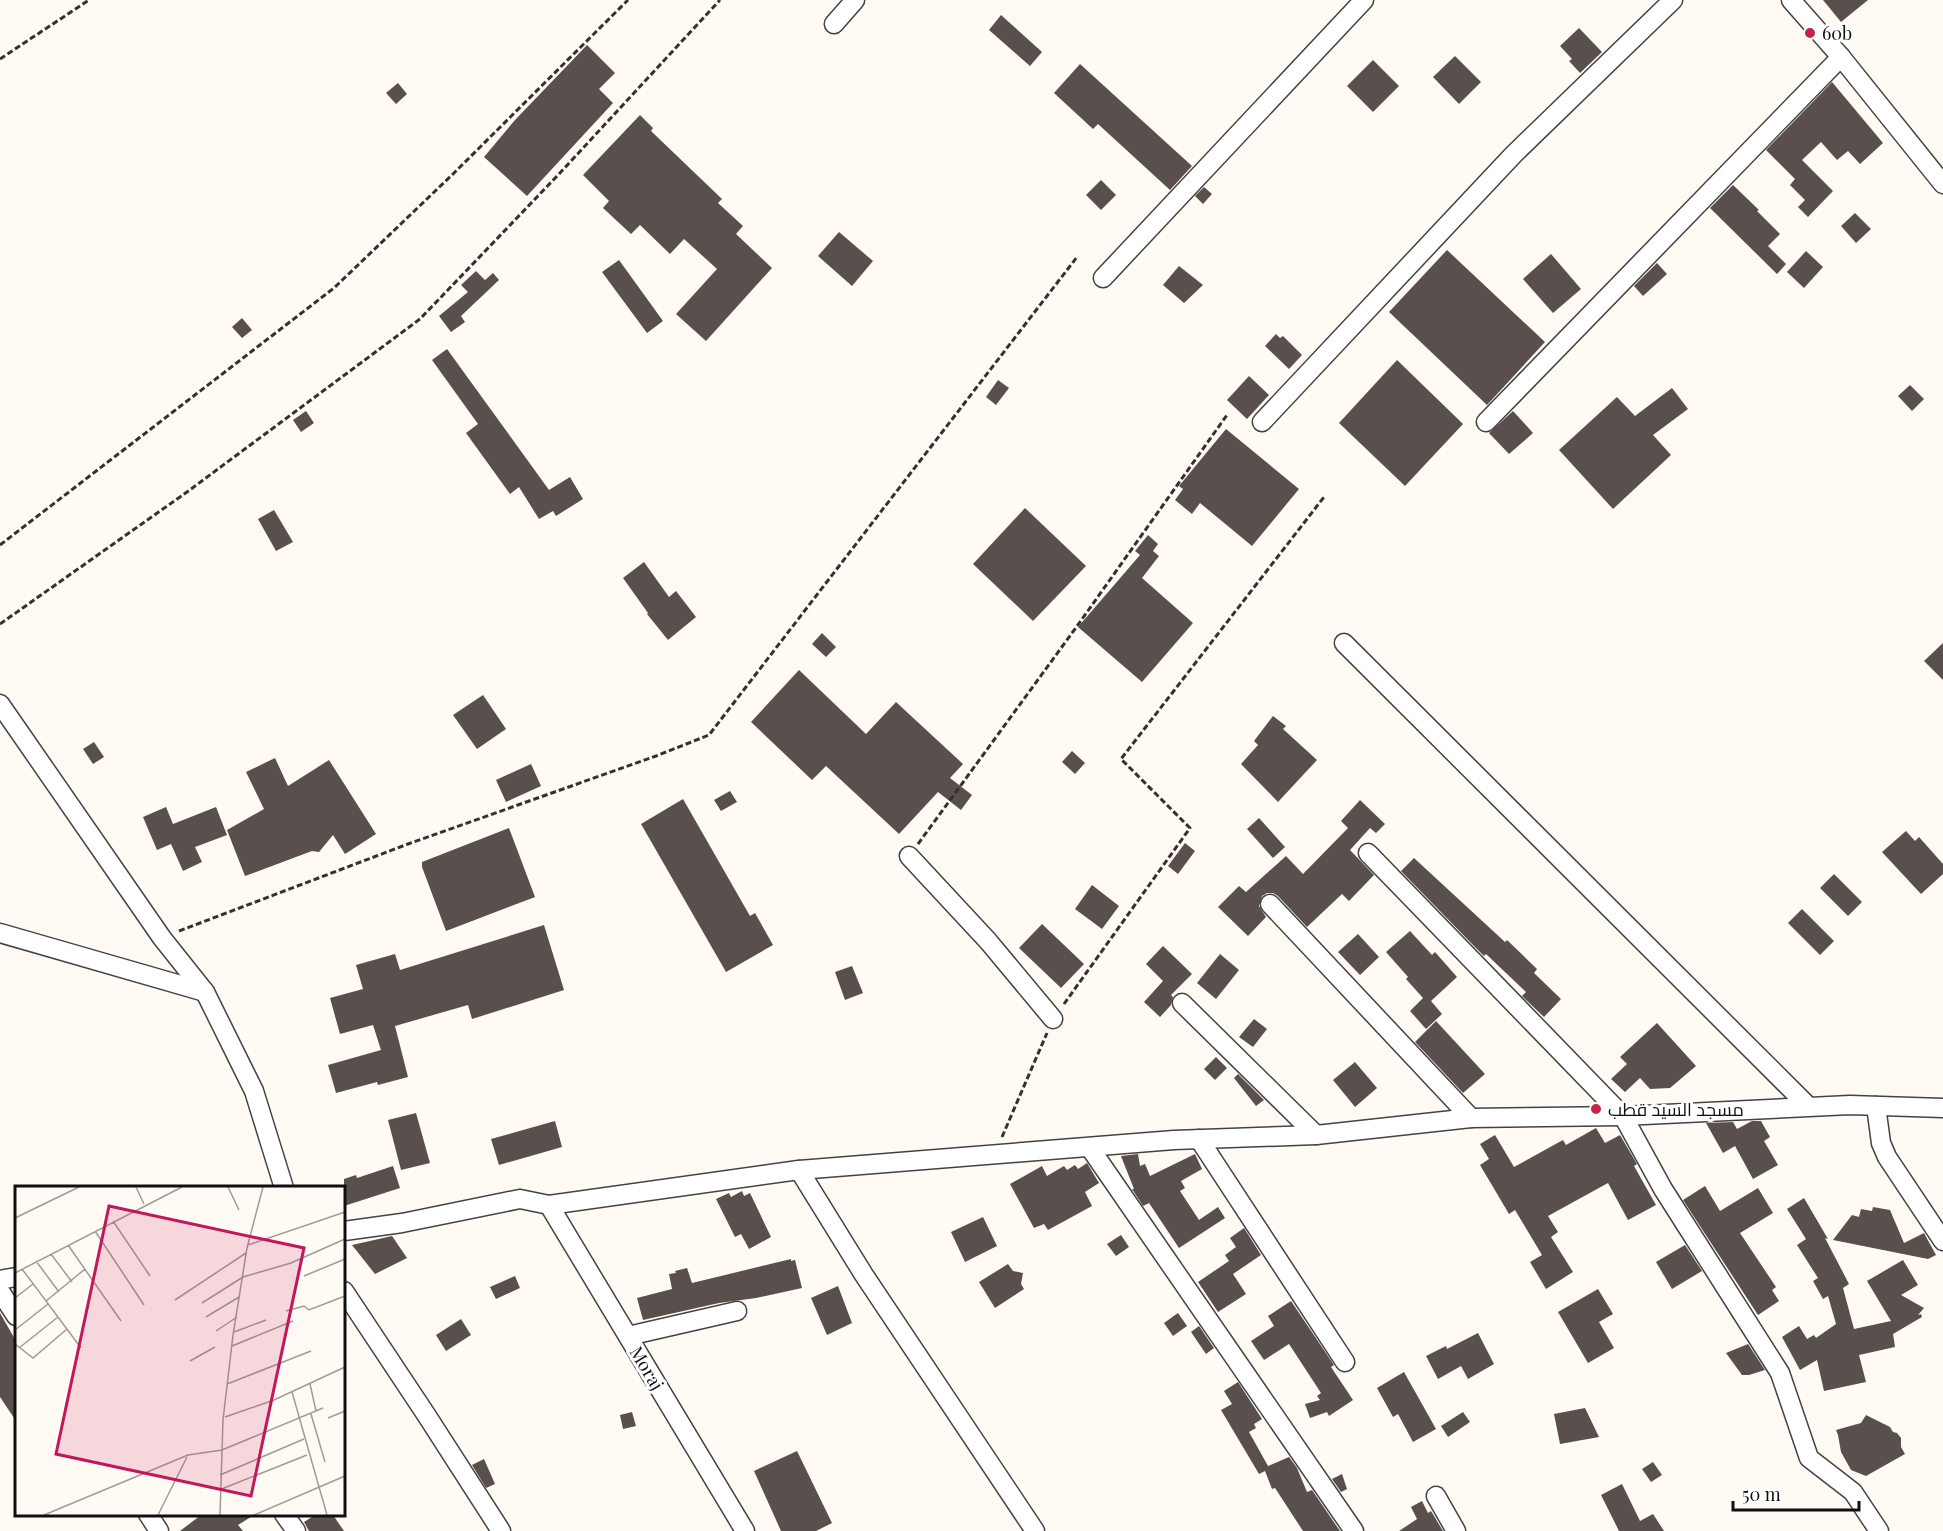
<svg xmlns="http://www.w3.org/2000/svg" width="1943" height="1531" viewBox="0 0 1943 1531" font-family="'Playfair Display',Cairo,serif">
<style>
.building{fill:#594f4c}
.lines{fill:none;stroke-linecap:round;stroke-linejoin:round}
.minor-casing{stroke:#434343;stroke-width:21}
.path{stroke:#323232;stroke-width:3;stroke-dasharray:6 3;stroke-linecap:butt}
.minor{stroke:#fff;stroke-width:18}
.poi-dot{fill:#c1274d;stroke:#fff;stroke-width:2}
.labels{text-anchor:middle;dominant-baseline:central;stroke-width:6;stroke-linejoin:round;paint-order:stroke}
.poi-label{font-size:18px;fill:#101010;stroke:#fff;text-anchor:start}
.street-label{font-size:18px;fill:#101010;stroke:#fff}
.inset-road{fill:none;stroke:#9f9c98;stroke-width:1.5}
.view{fill:#c2185b;fill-opacity:0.15;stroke:#c2185b;stroke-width:3}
.inset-edge{fill:none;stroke:#101010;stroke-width:3}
</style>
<rect width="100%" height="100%" fill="#fffaf3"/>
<g class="building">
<polygon points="1823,0 1868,0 1841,22"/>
<polygon points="1001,15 1042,52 1030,66 989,30"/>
<polygon points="1579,28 1602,52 1580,73 1569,61 1572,59 1560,46"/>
<polygon points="587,45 615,73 599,89 613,103 527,196 484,157 515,120"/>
<polygon points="1455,56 1481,82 1459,104 1433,77"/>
<polygon points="1373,60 1399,86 1373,112 1347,86"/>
<polygon points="1080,64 1192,166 1170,190 1098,124 1093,129 1054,93"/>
<polygon points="1832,82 1883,143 1860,164 1848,151 1837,160 1821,142 1802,160 1833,191 1808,217 1798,207 1805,200 1790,185 1795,179 1766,150"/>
<polygon points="398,83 407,94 396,104 386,93"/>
<polygon points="640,115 653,128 651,131 722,199 718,203 743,226 736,234 772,268 706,341 676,314 717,269 684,239 670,254 640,225 631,234 603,208 609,201 583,175"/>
<polygon points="1101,180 1116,195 1101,210 1086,195"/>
<polygon points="1733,185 1759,210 1757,211 1780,234 1768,246 1786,264 1777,274 1710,208"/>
<polygon points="1204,187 1212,194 1203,204 1195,196"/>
<polygon points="1855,213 1871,229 1856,243 1841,226"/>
<polygon points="839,232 873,261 852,286 818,256"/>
<polygon points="1447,250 1545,342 1487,405 1389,312"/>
<polygon points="1806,251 1823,267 1804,288 1787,272"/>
<polygon points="1551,254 1581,289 1553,313 1523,279"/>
<polygon points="619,260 663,321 647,333 602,272"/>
<polygon points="1657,263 1667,274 1643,296 1634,286"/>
<polygon points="1179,266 1203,285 1184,303 1163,285"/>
<polygon points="476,271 485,280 493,273 499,280 461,316 465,322 451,332 439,316 468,292 461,285"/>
<polygon points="242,318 252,330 242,338 232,327"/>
<polygon points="1276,334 1280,338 1283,336 1302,355 1289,369 1265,346"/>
<polygon points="447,349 549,490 570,477 583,499 556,516 553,511 539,519 519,487 510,494 466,433 478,424 432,360"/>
<polygon points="1397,360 1463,424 1405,486 1339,423"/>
<polygon points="1249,376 1269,395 1247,419 1227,400"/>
<polygon points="998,380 1009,388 996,405 986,397"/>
<polygon points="1910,385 1924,399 1912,411 1898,396"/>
<polygon points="1672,388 1688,409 1653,435 1671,455 1613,509 1559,450 1617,397 1635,416"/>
<polygon points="306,411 314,423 301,432 293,420"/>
<polygon points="1513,411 1533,433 1509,454 1489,433"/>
<polygon points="1226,429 1299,489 1252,546 1200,503 1192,514 1175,500 1183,489 1179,486"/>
<polygon points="1025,508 1086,566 1033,621 973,564"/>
<polygon points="274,510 293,542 276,551 258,519"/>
<polygon points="1148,535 1158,544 1153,551 1159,556 1142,578 1193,623 1142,682 1078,627 1140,555 1135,551"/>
<polygon points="644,562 669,597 676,591 696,617 668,640 647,614 648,613 623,578"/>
<polygon points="822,633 836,647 826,657 812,644"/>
<polygon points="1943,643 1943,680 1924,661"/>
<polygon points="799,670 866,734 896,702 963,764 950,778 972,795 961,810 938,792 899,834 826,766 812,780 751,722"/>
<polygon points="483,695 506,729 477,749 453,715"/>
<polygon points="1273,716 1286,726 1283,729 1317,760 1278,802 1241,764 1258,745 1254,741"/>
<polygon points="94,742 104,757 93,764 83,749"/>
<polygon points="1072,751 1085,763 1075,774 1062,762"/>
<polygon points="275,758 288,786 329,760 376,834 345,854 333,835 319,852 312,851 245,876 227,830 264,809 246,772"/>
<polygon points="531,764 541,786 506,802 496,780"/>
<polygon points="730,791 737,802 721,811 714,800"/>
<polygon points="683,799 750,916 755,913 773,945 726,972 641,824"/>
<polygon points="1360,800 1385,824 1376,833 1370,828 1350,850 1374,875 1349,901 1342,894 1307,927 1278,896 1273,893 1267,893 1262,896 1259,906 1266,917 1248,936 1218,907 1239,886 1246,892 1286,856 1303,874 1348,828 1341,821"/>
<polygon points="166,807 173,824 216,807 227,835 195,847 202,862 183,871 171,844 157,850 143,817"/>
<polygon points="1259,818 1285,847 1273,858 1247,829"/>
<polygon points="509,828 535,897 446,931 422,867 422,862"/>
<polygon points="1906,831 1915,841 1919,837 1943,864 1943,874 1921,894 1882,852"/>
<polygon points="1185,843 1195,851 1178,874 1168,866"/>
<polygon points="1414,858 1505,942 1507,940 1537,969 1534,973 1561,999 1544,1017 1522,996 1526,992 1486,954 1484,956 1472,944 1401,871"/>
<polygon points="1834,874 1862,902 1848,916 1820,888"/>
<polygon points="1092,885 1119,906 1102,929 1075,909"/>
<polygon points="1802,909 1834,941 1820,955 1788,923"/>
<polygon points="1042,924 1084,964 1061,988 1019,948"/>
<polygon points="544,925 564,990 472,1019 468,1005 395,1026 408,1077 378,1085 377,1082 336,1093 328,1065 381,1050 373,1025 340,1034 330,998 363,989 356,965 395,954 400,970"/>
<polygon points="1410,931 1432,955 1435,952 1457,977 1431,1001 1442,1014 1426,1029 1410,1011 1423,998 1406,979 1408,977 1386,952"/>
<polygon points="1358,934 1379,957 1360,975 1338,952"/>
<polygon points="1163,946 1192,974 1171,995 1173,997 1171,1005 1160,1017 1144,1002 1163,981 1146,964"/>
<polygon points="1220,954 1239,970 1216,999 1197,983"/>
<polygon points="852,966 863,993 845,1000 835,972"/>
<polygon points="1254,1019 1267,1029 1253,1047 1239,1037"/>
<polygon points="1436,1021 1485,1074 1463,1093 1415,1042"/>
<polygon points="1657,1023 1696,1066 1670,1088 1650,1089 1640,1078 1625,1092 1611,1079 1627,1064 1620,1057"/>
<polygon points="1216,1057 1227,1068 1215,1080 1204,1069"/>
<polygon points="1355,1062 1377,1088 1355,1107 1333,1080"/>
<polygon points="1238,1074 1264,1100 1256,1106 1234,1078"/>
<polygon points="416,1113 430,1163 401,1170 388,1120"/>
<polygon points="555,1121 562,1147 499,1165 491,1139"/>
<polygon points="1752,1121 1761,1121 1770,1137 1764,1141 1778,1165 1753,1179 1735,1146 1723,1153 1706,1123 1733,1122 1737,1129"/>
<polygon points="1596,1128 1605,1143 1620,1135 1637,1164 1634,1166 1656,1205 1628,1220 1608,1183 1548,1216 1558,1232 1551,1237 1573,1272 1546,1289 1530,1262 1542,1255 1515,1210 1509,1214 1480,1165 1489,1159 1480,1144 1495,1135 1514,1167 1563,1140 1566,1145"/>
<polygon points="1138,1154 1140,1166 1145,1164 1150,1176 1195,1154 1202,1169 1181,1181 1185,1188 1180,1191 1199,1220 1218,1207 1225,1218 1179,1248 1149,1203 1143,1206 1132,1189 1134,1189 1121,1156"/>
<polygon points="1087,1163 1099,1183 1085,1192 1092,1206 1048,1230 1044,1224 1034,1228 1010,1184 1042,1166 1047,1176 1064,1166 1067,1170 1075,1165 1078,1169"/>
<polygon points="393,1166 400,1188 344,1206 344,1179 356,1175 357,1178"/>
<polygon points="1705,1186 1720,1211 1758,1188 1773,1213 1740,1233 1776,1287 1772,1290 1779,1301 1758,1315 1683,1200"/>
<polygon points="742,1191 744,1196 750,1193 771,1237 749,1249 741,1234 735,1237 716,1199 729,1193 731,1197"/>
<polygon points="1804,1198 1828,1239 1825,1238 1849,1284 1843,1288 1854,1329 1891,1321 1867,1281 1903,1260 1918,1285 1901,1295 1924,1308 1918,1315 1921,1314 1922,1317 1893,1334 1895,1347 1859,1355 1866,1382 1824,1391 1817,1360 1800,1370 1782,1337 1799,1326 1807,1339 1814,1335 1816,1338 1836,1324 1828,1296 1823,1299 1813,1281 1818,1278 1797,1245 1806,1239 1787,1209"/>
<polygon points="1873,1207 1890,1210 1904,1243 1924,1233 1936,1255 1928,1259 1833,1240 1852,1215 1859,1217 1861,1209 1872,1211"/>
<polygon points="983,1217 997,1246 965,1262 951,1232"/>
<polygon points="1244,1228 1261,1255 1233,1274 1246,1294 1218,1312 1198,1282 1229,1261 1225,1255 1236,1247 1230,1238"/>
<polygon points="1121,1235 1129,1247 1116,1256 1107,1244"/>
<polygon points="392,1236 407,1258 375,1274 352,1245"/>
<polygon points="1685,1245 1702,1271 1672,1289 1656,1262"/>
<polygon points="791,1259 791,1261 795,1260 802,1288 756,1298 719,1303 643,1320 637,1298 672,1289 669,1274 676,1273 675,1271 687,1268 692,1283"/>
<polygon points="1008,1264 1013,1271 1023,1273 1021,1284 1024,1289 995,1308 979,1282"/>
<polygon points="515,1276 520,1288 496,1299 490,1287"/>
<polygon points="838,1286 852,1323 827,1335 811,1298"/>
<polygon points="1598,1289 1613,1314 1599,1322 1614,1348 1588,1363 1558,1312"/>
<polygon points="1291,1301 1334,1365 1331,1367 1353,1400 1329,1416 1327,1412 1310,1418 1305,1404 1320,1400 1317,1396 1321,1393 1289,1344 1264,1360 1251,1341 1274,1326 1268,1316"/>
<polygon points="0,1313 16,1341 16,1421 0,1397"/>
<polygon points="1178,1313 1187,1326 1173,1336 1164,1323"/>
<polygon points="461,1319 471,1335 446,1351 436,1335"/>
<polygon points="1199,1326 1214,1348 1206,1354 1191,1332"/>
<polygon points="1478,1333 1494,1364 1468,1379 1461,1366 1438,1379 1426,1356 1446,1346 1447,1349"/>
<polygon points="1748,1344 1765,1370 1749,1375 1742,1375 1726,1353"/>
<polygon points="1404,1372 1436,1429 1413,1442 1398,1414 1393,1417 1377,1388"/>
<polygon points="1238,1382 1262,1419 1254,1424 1256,1428 1249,1432 1268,1466 1289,1457 1297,1468 1307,1492 1312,1490 1340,1531 1303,1531 1275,1488 1272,1489 1265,1471 1259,1474 1221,1410 1232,1404 1224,1391"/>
<polygon points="1585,1408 1599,1437 1560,1444 1554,1414"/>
<polygon points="632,1412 636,1426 623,1429 620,1415"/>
<polygon points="1463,1412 1470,1422 1448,1437 1441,1426"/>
<polygon points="1866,1415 1890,1427 1893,1432 1897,1433 1901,1438 1901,1447 1905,1454 1866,1476 1851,1470 1841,1452 1838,1435 1836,1430 1861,1423"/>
<polygon points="797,1451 832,1523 816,1531 781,1531 754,1471"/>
<polygon points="484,1459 495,1484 486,1488 472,1465"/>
<polygon points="1653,1462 1662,1475 1651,1482 1642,1469"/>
<polygon points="1342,1474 1347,1489 1341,1492 1332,1479"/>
<polygon points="1622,1484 1640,1521 1653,1514 1664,1531 1619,1531 1601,1495"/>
<polygon points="1422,1501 1428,1513 1431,1511 1443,1531 1399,1531 1417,1519 1411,1507"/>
<polygon points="201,1515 254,1515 238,1525 243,1531 180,1531"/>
<polygon points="315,1515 333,1515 344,1531 309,1531 304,1522"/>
</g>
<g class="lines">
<g class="minor-casing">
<g id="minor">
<polyline points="1791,0 1841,57 1943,184"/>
<polyline points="834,24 855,0"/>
<polyline points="1103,278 1364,0"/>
<polyline points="1262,422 1514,154 1673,0"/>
<polyline points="1486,422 1841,57"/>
<polyline points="1344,643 1808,1106"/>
<polyline points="0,704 162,938 205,992 254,1091 284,1188"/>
<polyline points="1368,853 1623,1116 1663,1189 1780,1373 1809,1458 1853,1492 1879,1531"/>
<polyline points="909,856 988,941 1053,1019"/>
<polyline points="1270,904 1471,1118"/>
<polyline points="0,933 205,992"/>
<polyline points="1182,1003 1316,1135"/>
<polyline points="1876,1106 1881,1143 1887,1157 1943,1241"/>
<polyline points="1199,1139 1345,1362"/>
<polyline points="1090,1148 1354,1531"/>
<polyline points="799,1170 864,1275 1035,1531"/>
<polyline points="549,1205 745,1531"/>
<polyline points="344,1231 402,1223 520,1199 549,1205 799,1170 1174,1140 1316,1135 1471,1118 1623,1116 1850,1105 1943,1108"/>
<polyline points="0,1280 16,1277"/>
<polyline points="0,1291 16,1316"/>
<polyline points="344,1291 427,1416 501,1531"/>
<polyline points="628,1336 737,1311"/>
<polyline points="1436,1496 1456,1531"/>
<polyline points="148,1514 159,1531"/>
<polyline points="284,1514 296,1531"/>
</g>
</g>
<g class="path">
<polyline points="0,59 89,0"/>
<polyline points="0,545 334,288 454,173 628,0"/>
<polyline points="0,624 187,492 420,319 559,174 720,0"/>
<polyline points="918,844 1075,629 1227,415"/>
<polyline points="179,931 408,844 656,756 709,735 1077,257"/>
<polyline points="1064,1004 1190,828 1121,759 1324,497"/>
<polyline points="1002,1137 1047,1033"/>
</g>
<use href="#minor" class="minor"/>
</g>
<g class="poi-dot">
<circle cx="1810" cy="33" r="6"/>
<circle cx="1596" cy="1109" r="6"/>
</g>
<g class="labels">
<g class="poi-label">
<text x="1822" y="33">60b</text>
<text x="1608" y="1109">مسجد السيد قطب</text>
</g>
<g class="street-label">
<text transform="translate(647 1368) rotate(59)">Moraj</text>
</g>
</g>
<g transform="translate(15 1186)">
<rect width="330" height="330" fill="#fffaf3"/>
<path class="inset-road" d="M121,1L129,18M213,1L224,24M0,32L64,1M98,35L135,90M80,45L129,119M53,59L106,135M233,59L330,26M36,68L57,96M21,75L44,106M7,83L31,115L70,83M0,87L167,1M289,90L330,73M0,112L18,98M160,114L231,67M31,115L66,162M187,117L228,91L276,77L330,53M271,125L289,120L294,124L330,110M191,131L224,111M0,144L33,118M201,145L222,131M219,146L251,134M0,158L18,172L52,143M217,160L278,135M4,162L43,131M175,175L200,161M212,198L296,165M295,198L301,225M277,206L312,329M296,228L310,276M210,231L259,214L330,181M313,232L330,225M205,289L289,253M204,304L292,269M29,329L173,269L207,264L308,222M143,329L172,271M205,329L208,234L218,149L232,62L248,1M239,329L330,290"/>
<path class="view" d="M94,20L289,62L236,310L41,268Z"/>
<rect width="330" height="330" class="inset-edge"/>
</g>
<path d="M1733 1501v9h126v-9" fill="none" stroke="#101010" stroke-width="3"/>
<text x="1742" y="1501" font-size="18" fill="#101010" stroke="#ffffff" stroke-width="4.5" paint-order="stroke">50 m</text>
</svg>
